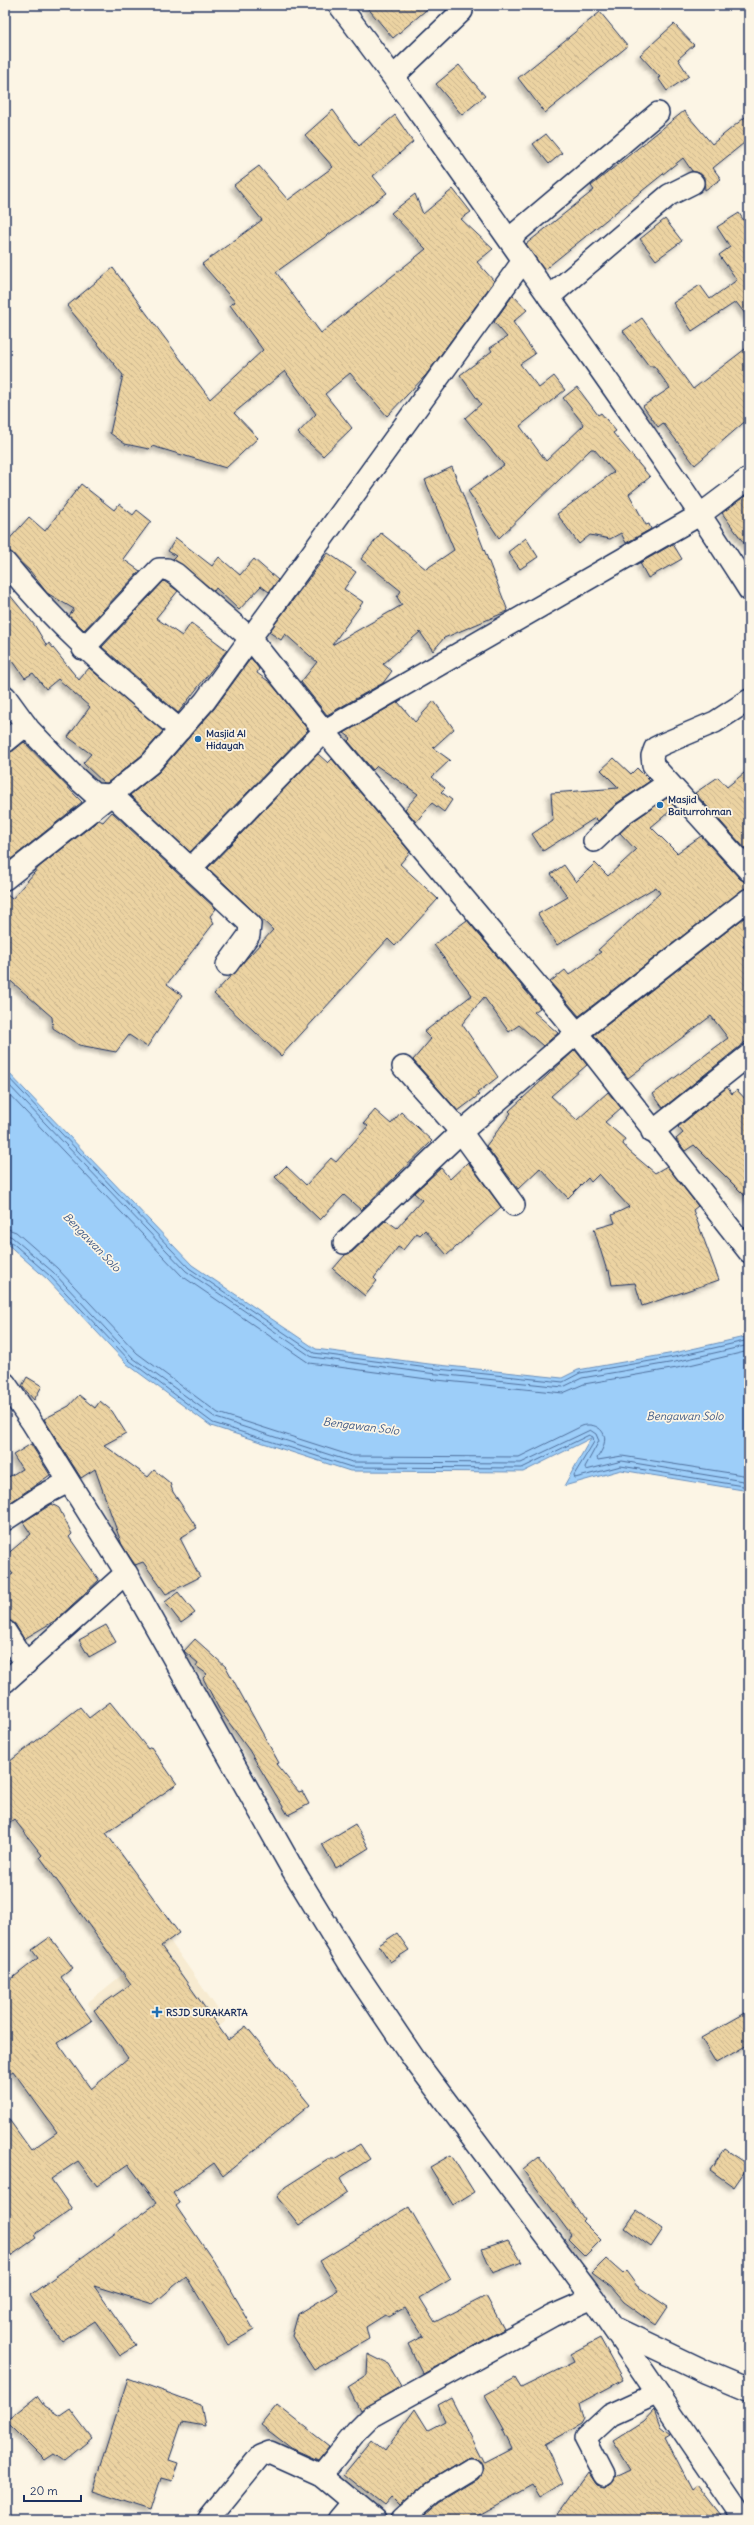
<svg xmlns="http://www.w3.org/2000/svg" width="754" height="2525" viewBox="0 0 754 2525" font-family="Delius,sans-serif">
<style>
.built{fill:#f7ebd1}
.water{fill:#9dcef9;stroke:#698ebb}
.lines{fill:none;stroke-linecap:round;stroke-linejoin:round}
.shore{stroke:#4f6f9c;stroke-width:1}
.building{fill:url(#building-back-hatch);stroke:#1b2f5e;filter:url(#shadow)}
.street-casing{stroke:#1b2f5e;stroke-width:24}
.secondary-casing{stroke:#1b2f5e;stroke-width:25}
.street{stroke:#fcf5e5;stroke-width:21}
.secondary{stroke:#fcf5e5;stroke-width:22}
.poi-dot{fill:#1f6fb2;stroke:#fcf5e5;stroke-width:1.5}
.labels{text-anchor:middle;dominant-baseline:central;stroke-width:3.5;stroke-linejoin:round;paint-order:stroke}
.poi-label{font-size:10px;font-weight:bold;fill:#1b2f5e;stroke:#fcf5e5;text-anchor:start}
.water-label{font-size:11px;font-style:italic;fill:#3c5785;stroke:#fcf5e5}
</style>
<defs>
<pattern id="building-back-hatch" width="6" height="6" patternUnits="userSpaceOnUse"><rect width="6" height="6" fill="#ecd3a2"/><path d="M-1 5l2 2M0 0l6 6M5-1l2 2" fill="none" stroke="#cab58e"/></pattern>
<filter id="shadow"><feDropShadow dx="-3.5" dy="3.5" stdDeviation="2" flood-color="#0004"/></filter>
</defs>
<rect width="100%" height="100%" fill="#fcf5e5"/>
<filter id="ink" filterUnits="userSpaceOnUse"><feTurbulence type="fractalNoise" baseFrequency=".025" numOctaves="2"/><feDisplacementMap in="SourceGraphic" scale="8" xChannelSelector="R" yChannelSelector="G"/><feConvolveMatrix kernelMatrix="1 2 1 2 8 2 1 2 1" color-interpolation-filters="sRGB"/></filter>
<g filter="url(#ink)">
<polygon class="built" points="168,1938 226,2021 151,2080 87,2003"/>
<polygon class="water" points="5,1069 192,1265 316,1349 429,1364 562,1378 578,1370 674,1353 749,1336 749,1491 621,1470 564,1486 591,1438 523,1472 350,1471 211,1426 127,1364 47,1279 5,1242"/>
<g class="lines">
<g class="shore">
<polyline points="5,1074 189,1268 314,1353 428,1368 563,1382 580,1373 674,1357 749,1340"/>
<polyline points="5,1081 186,1271 312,1357 428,1373 563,1387 582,1378 675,1362 749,1345"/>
<polyline points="5,1090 182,1276 309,1363 427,1379 563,1393 584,1384 677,1368 749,1351"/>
<path d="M5,1228L16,1232L57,1268L137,1353L218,1413L352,1456L519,1457L582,1426C594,1422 608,1430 604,1444C603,1449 600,1454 597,1458L598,1460L622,1456L749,1476"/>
<polyline points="5,1234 12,1237 53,1272 133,1358 216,1418 352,1462 521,1463 590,1430 596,1434 599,1441 585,1467 586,1470 622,1461 749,1482"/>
<polyline points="5,1240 9,1240 50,1276 130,1361 213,1423 351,1467 522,1468 589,1435 593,1437 594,1442 574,1475 575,1478 621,1466 749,1487"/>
</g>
</g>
<g class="building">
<polygon points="365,5 432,5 393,38"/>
<polygon points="600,12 628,46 545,113 518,78"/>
<polygon points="674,24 694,45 678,59 689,76 667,91 658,78 660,77 640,55"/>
<polygon points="459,65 485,96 462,115 436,84"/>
<polygon points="333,110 359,146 395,115 413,142 373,176 387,193 276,272 321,333 426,249 391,213 415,194 423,214 453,189 471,212 461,219 493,249 477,262 494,281 426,375 387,416 350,373 325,394 352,428 323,456 298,433 316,414 285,371 234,413 258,438 226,468 152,446 149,449 125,444 110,433 123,375 67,306 113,268 210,399 263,350 230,305 235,302 202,264 262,220 234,185 259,166 288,200 333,167 305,135"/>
<polygon points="684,111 712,144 749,114 749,139 713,168 721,179 705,190 704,177 699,173 692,171 683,158 544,270 526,244 594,190 591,186"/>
<polygon points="546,134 562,153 549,164 533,144"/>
<polygon points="739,213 749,229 749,319 736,302 692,331 673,303 700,285 710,299 737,280 719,255 730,247 717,227"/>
<polygon points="665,219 682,241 656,260 640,239"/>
<polygon points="513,295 527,310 513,322 535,354 520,364 539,388 554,376 565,390 520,426 546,461 584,425 563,398 577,387 598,415 601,413 616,431 613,433 650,477 629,494 646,525 649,524 651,529 626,543 621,533 610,539 590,535 579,544 557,514 614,472 594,449 591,449 499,538 468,491 504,465 465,418 481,404 460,375 492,351 490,348 507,337 494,322"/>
<polygon points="642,318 693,389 749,346 749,418 695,465 663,423 658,427 643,406 670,388 654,366 649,366 623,331"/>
<polygon points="452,467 508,611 444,638 433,651 420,632 383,664 392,671 383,683 327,715 301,682 317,662 285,634 281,640 269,632 328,553 356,572 344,589 363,602 332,645 402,605 397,597 401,591 361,559 381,533 426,569 454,550 425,480"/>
<polygon points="81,484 114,510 119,504 133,515 137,510 151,521 123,559 140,571 84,630 69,616 74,609 47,593 30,571 5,548 5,544 29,517 45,531"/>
<polygon points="749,493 749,550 722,513"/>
<polygon points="176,538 212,566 219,557 240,575 254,559 278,580 269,592 261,586 239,610 216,588 214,591 173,559 176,556 168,551"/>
<polygon points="526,538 538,557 520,569 508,552"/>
<polygon points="673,544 682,559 648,578 640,563"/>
<polygon points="164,581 178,591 156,618 182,636 191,623 227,650 178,713 102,647"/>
<polygon points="5,589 35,626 47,646 49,643 79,680 89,668 163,731 142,755 107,783 104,783 83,763 91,754 68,737 90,707 58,679 46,689 33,673 25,678 5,650"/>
<polygon points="251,658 259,669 257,673 271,683 308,730 190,852 130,795 159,772 214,709"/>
<polygon points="434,701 454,729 433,748 450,760 432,777 445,788 441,792 452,800 444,812 432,803 416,822 405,809 418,794 377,766 373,770 348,741 351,738 344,733 398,702 415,722"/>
<polygon points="24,742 82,802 5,864 5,754 13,751"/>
<polygon points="318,754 328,763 332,759 410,852 400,864 438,899 395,946 388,939 281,1056 214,994 273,930 208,868"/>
<polygon points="614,758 631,774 637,768 650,781 617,803 598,821 595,818 543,851 532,834 553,820 551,793 619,788 601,770"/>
<polygon points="749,769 749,850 748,852 695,793 718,777 727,787"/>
<polygon points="667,798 675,807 651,827 677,853 701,836 740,879 749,883 749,887 742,890 579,1016 550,982 565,970 569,975 601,952 598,950 660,893 656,887 557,945 538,914 568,897 551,874 564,865 576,882 595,863 608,876 636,850 620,833 632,822"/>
<polygon points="112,812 216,909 210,916 214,923 167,984 182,995 147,1047 129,1035 116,1052 79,1045 53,1028 52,1017 5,976 5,893 12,899 39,867 99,820 103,822"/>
<polygon points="749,914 749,941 743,946 749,955 749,1039 663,1108 653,1094 728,1038 711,1016 628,1078 594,1035"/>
<polygon points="467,920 540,1008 534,1012 558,1033 543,1046 519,1025 509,1032 484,997 462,1024 498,1077 477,1093 479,1095 458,1111 413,1060 431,1039 424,1032 472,995 434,945"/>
<polygon points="575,1050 587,1065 551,1096 577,1120 608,1092 621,1108 605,1122 625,1139 623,1144 629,1151 655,1173 667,1166 698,1206 693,1210 719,1280 642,1306 635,1283 612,1285 609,1270 607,1271 594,1229 615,1223 612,1215 629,1207 599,1174 591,1182 588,1178 568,1198 540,1168 518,1189 486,1146 511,1113 509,1111"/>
<polygon points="727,1087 732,1094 737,1090 749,1103 749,1200 694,1145 685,1151 676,1139 683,1133 678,1127"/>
<polygon points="375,1110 391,1124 401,1112 432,1141 361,1210 344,1195 320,1220 275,1177 286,1166 306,1185 331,1158 336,1162 368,1126 364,1123"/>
<polygon points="468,1162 501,1207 447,1255 425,1230 420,1235 417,1233 403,1250 398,1247 374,1278 377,1281 365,1296 333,1269 345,1255 352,1252 386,1220 397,1228 422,1200 414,1193 441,1168 450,1179"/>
<polygon points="27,1377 42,1386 34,1400 22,1386"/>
<polygon points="79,1395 95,1408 100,1401 112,1411 126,1433 104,1445 148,1477 154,1470 170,1483 173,1492 197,1528 180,1538 200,1577 166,1594 143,1562 135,1565 122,1545 95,1469 81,1478 44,1419 69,1406"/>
<polygon points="31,1444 50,1475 5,1506 5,1479 22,1469 13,1455"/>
<polygon points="52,1504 59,1508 72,1534 69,1537 99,1580 56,1620 24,1639 15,1624 5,1619 5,1579 13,1574 5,1565 5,1556 31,1534 23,1522"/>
<polygon points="178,1592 195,1613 181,1623 165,1602"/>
<polygon points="106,1625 116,1642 89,1657 79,1640"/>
<polygon points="195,1639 226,1667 279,1763 276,1764 299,1792 302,1791 309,1804 288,1815 249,1750 219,1709 203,1678 207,1674 196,1666 198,1663 184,1651"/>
<polygon points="110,1702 148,1749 151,1747 177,1784 106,1833 179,1933 161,1946 228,2040 246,2026 310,2105 223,2176 214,2163 173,2193 180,2203 176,2206 221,2272 254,2330 228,2345 186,2276 153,2304 94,2286 136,2346 120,2356 95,2321 62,2342 30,2295 157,2203 128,2164 97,2186 78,2161 51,2179 72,2209 34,2235 36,2238 5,2260 5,2114 31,2150 57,2132 13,2071 5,2076 5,1984 38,1958 32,1950 50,1937 73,1968 61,1977 92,2021 58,2043 91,2089 128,2058 94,2010 131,1984 40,1857 42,1855 14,1819 5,1826 5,1765 80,1707 89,1718"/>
<polygon points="355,1824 369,1848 336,1868 322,1844"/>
<polygon points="397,1933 409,1950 390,1962 379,1945"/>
<polygon points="749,2011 749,2044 716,2063 701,2038"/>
<polygon points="360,2144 370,2159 340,2178 348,2192 299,2225 277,2197 285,2187 329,2159 335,2159"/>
<polygon points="725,2149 749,2165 734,2187 710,2170"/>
<polygon points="451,2155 474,2192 453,2205 430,2167"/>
<polygon points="539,2157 564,2190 584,2219 582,2221 601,2240 585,2256 568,2239 571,2235 523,2170"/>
<polygon points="409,2207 451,2279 420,2298 435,2322 486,2296 504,2329 423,2374 408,2344 423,2336 405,2308 389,2317 385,2315 366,2327 369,2339 314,2370 292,2336 298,2314 338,2290 320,2261"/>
<polygon points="637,2211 663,2229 651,2247 625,2228"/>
<polygon points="508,2240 522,2262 493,2273 482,2249"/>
<polygon points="606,2259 623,2274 626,2271 637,2286 668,2307 656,2325 624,2302 611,2287 592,2273"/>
<polygon points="600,2338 623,2380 580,2403 584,2419 581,2424 545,2444 563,2483 540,2497 533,2485 470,2520 419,2520 440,2502 478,2479 483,2469 481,2462 471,2457 465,2459 427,2482 399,2506 391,2498 384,2506 344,2474 372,2440 385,2451 415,2409 428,2430 445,2421 438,2405 451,2398 484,2463 511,2449 502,2430 504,2429 485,2395 515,2378 521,2388 574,2362 570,2354"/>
<polygon points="368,2354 388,2364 401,2386 360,2411 348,2387 367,2375"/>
<polygon points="128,2378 201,2405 205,2426 182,2422 169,2460 178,2463 172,2481 161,2478 151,2510 92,2491"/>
<polygon points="37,2396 44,2406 60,2416 70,2409 92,2438 64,2461 54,2454 45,2460 6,2421"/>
<polygon points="277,2405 329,2446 318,2460 291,2448 261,2425"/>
<polygon points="654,2410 660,2426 670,2434 665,2437 692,2489 697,2485 724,2520 554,2520 588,2472 597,2485 604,2487 610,2485 616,2477 631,2470 613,2441 643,2422"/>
</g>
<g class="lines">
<g class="street-casing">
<g id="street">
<path d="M339,5C412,100 480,199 549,297C617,394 686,490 749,590"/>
<polyline points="394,76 462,11"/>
<polyline points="509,239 658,113"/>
<polyline points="549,297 669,195 693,183"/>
<path d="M5,562C56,626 117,678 180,730"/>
<polyline points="83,649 159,569 167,569 176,574 250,638 324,731 577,1033 749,1252"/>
<polyline points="5,696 29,729 73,775 94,794 112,795 250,924 249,935 227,965"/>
<polyline points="749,700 715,722 663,744 655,748 652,756 653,765 749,871"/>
<polyline points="5,742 26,725"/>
<polyline points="594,841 624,813 668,783"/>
<polyline points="192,867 324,731 701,514 749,478"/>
<polyline points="5,879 150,764 205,701 523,261"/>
<polyline points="403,1067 461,1132 514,1205"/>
<polyline points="652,1132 749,1055"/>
<polyline points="344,1243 461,1132 577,1033 749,899"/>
<polyline points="5,1383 31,1421 126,1573 5,1682"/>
<polyline points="5,1520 43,1495 68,1482"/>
<polyline points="5,1631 26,1664"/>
<polyline points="321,2475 356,2432 372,2416 552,2316 593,2298"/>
<polyline points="604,2475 585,2438 610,2415 658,2393"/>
<polyline points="208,2520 260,2456 270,2452 321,2475 375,2520"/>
<polyline points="338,2520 353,2502"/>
<polyline points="401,2520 433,2492 471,2469"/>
</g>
</g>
<g class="secondary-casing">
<g id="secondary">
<polyline points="126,1573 293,1870 352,1967 414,2059 593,2298 744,2520"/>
<polyline points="614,2328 706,2372 749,2390"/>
</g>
</g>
<use href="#street" class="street"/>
<use href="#secondary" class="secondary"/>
</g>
</g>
<g class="poi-dot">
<circle cx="198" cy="739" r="4"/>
<circle cx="660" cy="805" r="4"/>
<path d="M155 2006h4v4h4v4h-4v4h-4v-4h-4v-4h4z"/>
</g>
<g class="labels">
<g class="poi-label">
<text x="206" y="733">Masjid Al<tspan x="206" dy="12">Hidayah</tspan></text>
<text x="668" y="799">Masjid<tspan x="668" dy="12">Baiturrohman</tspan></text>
<text x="166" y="2012">RSJD SURAKARTA</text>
</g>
<g class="water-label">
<text transform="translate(92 1242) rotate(46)">Bengawan Solo</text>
<text x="685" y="1416">Bengawan Solo</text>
<text transform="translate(361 1426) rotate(7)">Bengawan Solo</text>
</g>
</g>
<rect width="754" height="2525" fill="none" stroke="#fcf5e5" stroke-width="20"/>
<rect x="10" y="10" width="734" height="2505" fill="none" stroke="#1b2f5e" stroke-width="1.5" filter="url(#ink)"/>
<path d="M24 2495v6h57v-6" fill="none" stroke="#1b2f5e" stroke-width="2"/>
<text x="30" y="2495" font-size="12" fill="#1b2f5e" stroke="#fcf5e5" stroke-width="3" paint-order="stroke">20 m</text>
</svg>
